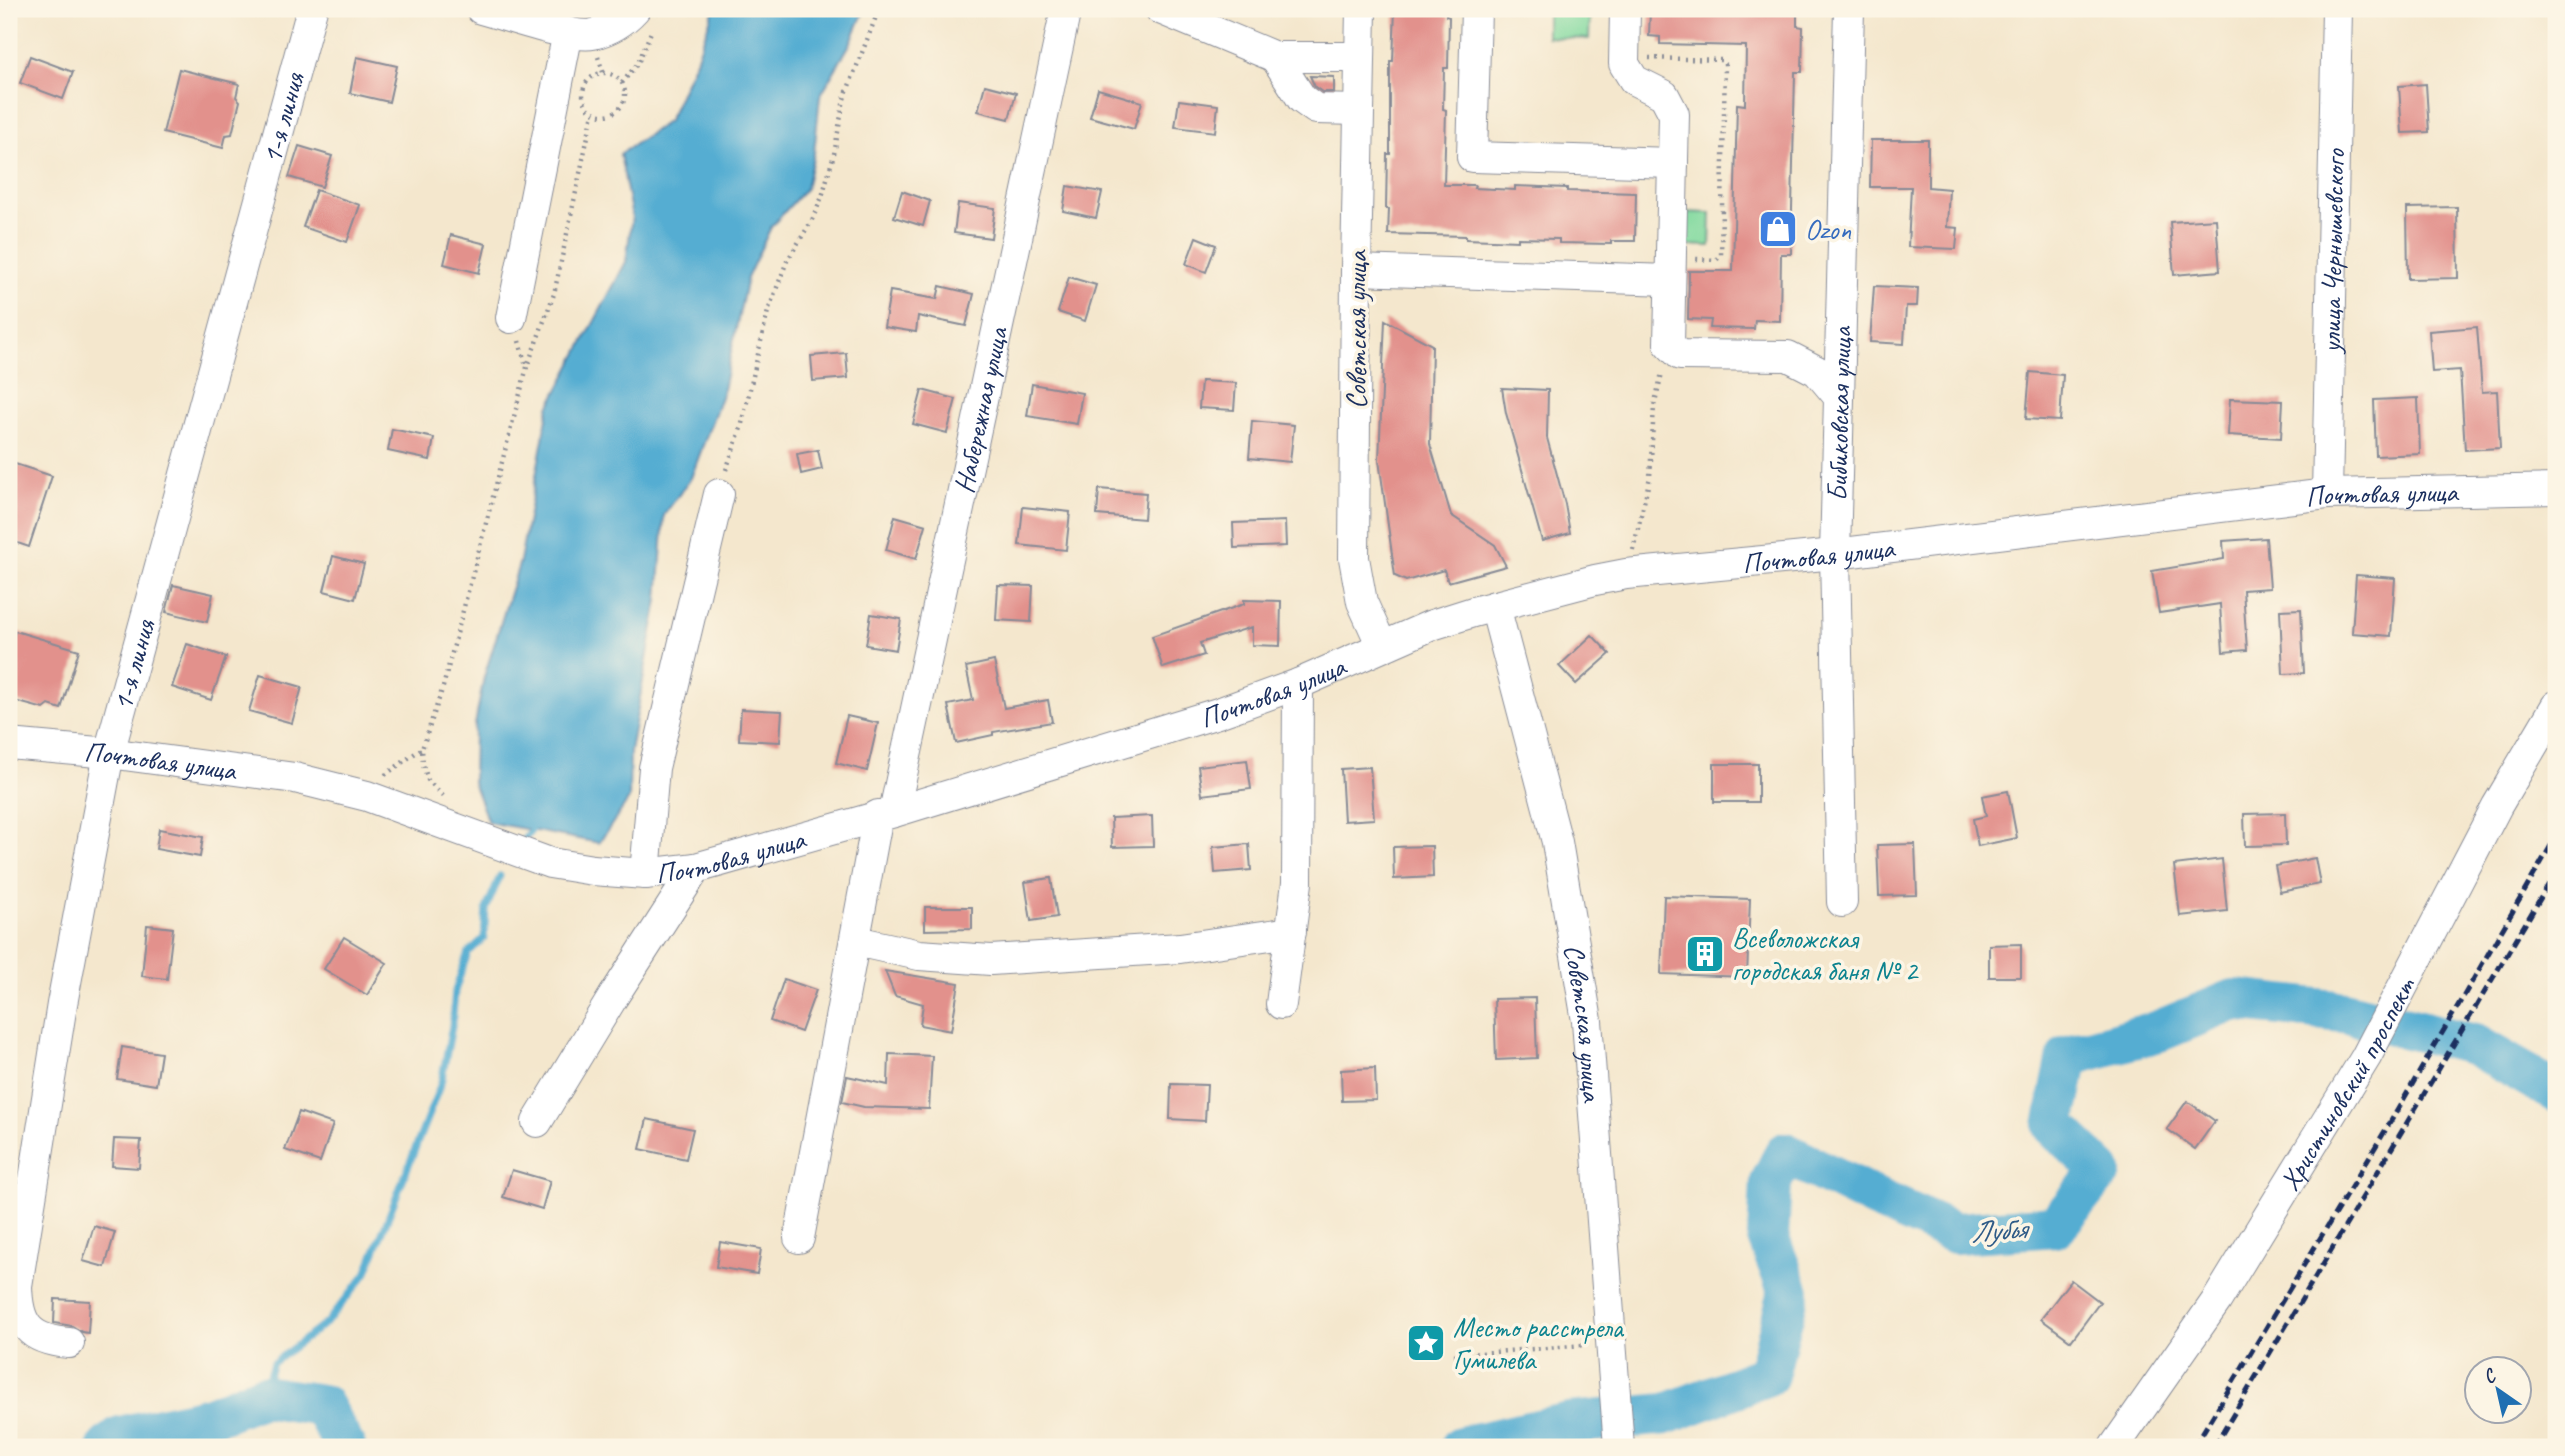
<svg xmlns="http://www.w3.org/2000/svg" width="2565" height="1456" viewBox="0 0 2565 1456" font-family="Caveat,sans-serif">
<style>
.green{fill:#80d99e;stroke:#4e847e;stroke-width:2}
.water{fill:#55add2;stroke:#386e98;stroke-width:2}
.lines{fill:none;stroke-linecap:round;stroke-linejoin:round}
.stream{stroke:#55add2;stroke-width:7}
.river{stroke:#55add2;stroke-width:42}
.building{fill:#e2918c}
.minor-casing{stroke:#888b96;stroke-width:32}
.path{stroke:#888b96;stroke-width:4.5;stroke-dasharray:2 5;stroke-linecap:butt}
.minor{stroke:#fff;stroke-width:30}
.rail{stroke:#1b2f5e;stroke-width:5;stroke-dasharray:10 5;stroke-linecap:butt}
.labels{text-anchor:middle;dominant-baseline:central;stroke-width:7;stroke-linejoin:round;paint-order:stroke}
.street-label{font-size:28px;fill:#1b2f5e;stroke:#fcf5e5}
.shop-label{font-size:28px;fill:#366cbe;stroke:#fcf5e5;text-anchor:start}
.culture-label{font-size:28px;fill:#0d838f;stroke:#fcf5e5;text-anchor:start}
.water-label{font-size:30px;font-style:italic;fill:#2f5b87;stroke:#fcf5e5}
</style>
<rect width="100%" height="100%" fill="#fcf5e5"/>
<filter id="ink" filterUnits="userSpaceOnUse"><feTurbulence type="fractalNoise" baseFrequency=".0143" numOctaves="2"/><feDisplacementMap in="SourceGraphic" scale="14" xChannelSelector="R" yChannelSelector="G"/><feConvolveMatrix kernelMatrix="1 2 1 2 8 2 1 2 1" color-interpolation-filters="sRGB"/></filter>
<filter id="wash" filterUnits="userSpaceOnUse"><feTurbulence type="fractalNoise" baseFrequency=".00686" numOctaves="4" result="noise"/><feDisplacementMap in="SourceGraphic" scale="28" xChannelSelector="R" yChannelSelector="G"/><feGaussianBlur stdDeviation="1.57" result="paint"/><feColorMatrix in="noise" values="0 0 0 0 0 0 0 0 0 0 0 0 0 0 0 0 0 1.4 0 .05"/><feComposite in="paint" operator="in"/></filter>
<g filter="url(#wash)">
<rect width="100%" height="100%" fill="#f4e7cd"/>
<g class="green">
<polygon points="1547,9 1590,9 1589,39 1547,37"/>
<polygon points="1682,212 1711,213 1710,246 1681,245"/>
</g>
<polygon class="water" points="714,9 865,9 850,44 820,96 814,153 806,188 771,227 747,278 722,394 691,478 664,515 658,600 630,751 629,799 599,843 488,822 473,782 474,730 484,677 520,561 549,407 626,262 632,217 620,154 668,121 696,60"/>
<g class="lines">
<g class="stream">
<polyline points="524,839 531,831"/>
<polyline points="262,1396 273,1363 327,1322 366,1274 441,1083 452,1026 455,991 462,970 468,953 484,938 486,909 500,876"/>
</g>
<g class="river">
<polyline points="108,1447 120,1437 210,1417 262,1396 322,1405 345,1447"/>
<polyline points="1461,1447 1570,1423 1666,1414 1768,1375 1789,1292 1768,1237 1771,1182 1785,1153 1875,1198 1955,1233 2056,1226 2101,1171 2054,1126 2068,1056 2159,1031 2234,1000 2344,1012 2475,1045 2556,1092"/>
</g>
</g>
<g id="blocks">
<g class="building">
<polygon points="1395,9 1446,9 1446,16 1449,17 1448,68 1444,68 1443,109 1446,110 1444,185 1475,185 1474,188 1515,190 1515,186 1567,188 1567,191 1636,193 1635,241 1611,241 1611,244 1559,243 1559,239 1518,238 1518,241 1466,239 1466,236 1388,234 1389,209 1386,209 1387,154 1390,154 1390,61 1393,61"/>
<polygon points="1650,9 1797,9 1797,26 1803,27 1802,72 1795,72 1791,254 1781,254 1780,321 1755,320 1754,329 1710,328 1711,320 1688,319 1689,271 1733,271 1737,104 1745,105 1746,46 1660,44 1660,37 1649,36"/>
<polygon points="30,56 73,72 63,99 20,83"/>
<polygon points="357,57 397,66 389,102 350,93"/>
<polygon points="179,69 239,84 236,97 240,101 232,134 226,135 223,148 163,133"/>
<polygon points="1310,76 1334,77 1334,92 1322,92 1315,87"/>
<polygon points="2426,84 2429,132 2402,133 2399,86"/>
<polygon points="985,85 1016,93 1009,119 978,111"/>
<polygon points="1098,89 1142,102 1134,129 1090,117"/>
<polygon points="1179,100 1218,105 1215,132 1175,127"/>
<polygon points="1871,140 1928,140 1928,187 1949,189 1947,227 1958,228 1956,249 1908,247 1911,187 1870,187"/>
<polygon points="299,146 332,156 322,187 289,177"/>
<polygon points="1067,186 1102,192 1096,218 1063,211"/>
<polygon points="316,190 360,205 347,242 303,227"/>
<polygon points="902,191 930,201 923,226 894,217"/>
<polygon points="958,203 995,208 991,238 954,233"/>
<polygon points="2457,207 2458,278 2408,279 2407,208"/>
<polygon points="2216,219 2220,271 2174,275 2170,222"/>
<polygon points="451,235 486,244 479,273 444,264"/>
<polygon points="1196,237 1216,245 1206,272 1186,264"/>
<polygon points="1069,277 1096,285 1085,321 1058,312"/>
<polygon points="940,286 974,294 966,326 918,316 916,332 884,327 890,291 937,299"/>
<polygon points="1874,286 1918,288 1917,306 1906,306 1904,344 1870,342"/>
<polygon points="1385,320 1432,345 1430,444 1451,515 1495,545 1506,566 1448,582 1444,570 1406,581 1395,576 1379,460"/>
<polygon points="2477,327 2482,392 2497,391 2500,448 2465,450 2460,370 2432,372 2429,331"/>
<polygon points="846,353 848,378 813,381 811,356"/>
<polygon points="2030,372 2063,375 2060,421 2026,419"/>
<polygon points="1201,381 1236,383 1234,410 1199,408"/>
<polygon points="1032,384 1082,393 1077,424 1027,416"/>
<polygon points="1502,388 1548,390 1547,438 1565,504 1570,533 1542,541 1506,413"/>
<polygon points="922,390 956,399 947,433 913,424"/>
<polygon points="2418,398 2420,454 2376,456 2374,400"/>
<polygon points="2230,399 2283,401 2281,438 2228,435"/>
<polygon points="1252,421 1294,425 1290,462 1249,458"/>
<polygon points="392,429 434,438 430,460 388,451"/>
<polygon points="818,450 822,469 801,474 797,454"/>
<polygon points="9,462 52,476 29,547 9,540"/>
<polygon points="1099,489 1146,493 1144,519 1097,515"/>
<polygon points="1023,507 1070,512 1066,550 1019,545"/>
<polygon points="895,516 926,525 916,559 886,550"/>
<polygon points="1285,521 1286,546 1234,548 1233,523"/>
<polygon points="2266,538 2270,588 2243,590 2247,650 2223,652 2220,604 2159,613 2152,571 2224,559 2223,541"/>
<polygon points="333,556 364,564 355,599 324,591"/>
<polygon points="2356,575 2395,578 2391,636 2352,633"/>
<polygon points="173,585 213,594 207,622 166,612"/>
<polygon points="998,585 1033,586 1031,622 996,620"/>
<polygon points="1244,600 1281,601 1280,646 1252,645 1252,627 1200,643 1204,655 1163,668 1152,636 1244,604"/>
<polygon points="2301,609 2304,673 2283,674 2280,610"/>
<polygon points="871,614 901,619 896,650 866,645"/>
<polygon points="15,631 79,650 61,709 49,705 44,709 11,700 9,689 9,651"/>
<polygon points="1592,635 1610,654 1576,684 1559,666"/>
<polygon points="187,644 226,657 211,700 172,687"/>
<polygon points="994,661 1004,708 1048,700 1052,722 993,732 993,735 956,743 948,705 973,700 966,667"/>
<polygon points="260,675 302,687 292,723 249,711"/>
<polygon points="741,709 782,711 780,742 739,740"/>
<polygon points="847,716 878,723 867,771 836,763"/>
<polygon points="1247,760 1251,789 1202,795 1198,766"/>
<rect x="1714" y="764" width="44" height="38"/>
<polygon points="1370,767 1374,819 1344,821 1341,769"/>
<polygon points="2008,791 2017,838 1978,846 1973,819 1986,816 1982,796"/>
<polygon points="2285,813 2286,845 2245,846 2244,814"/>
<polygon points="1152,816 1153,846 1112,847 1111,818"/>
<polygon points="159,829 203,837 200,857 156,849"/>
<polygon points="1249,844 1251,870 1215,873 1213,847"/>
<polygon points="1915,844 1917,895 1879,896 1877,845"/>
<polygon points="1432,846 1433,877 1394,879 1393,847"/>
<polygon points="2315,858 2320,884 2280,892 2275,866"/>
<polygon points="2222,859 2227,911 2180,916 2174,865"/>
<polygon points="1051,878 1057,917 1031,921 1025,882"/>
<polygon points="1664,896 1750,899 1747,977 1661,974"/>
<polygon points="925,907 972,907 972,929 925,930"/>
<polygon points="147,925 173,928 167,979 142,976"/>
<polygon points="344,937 387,963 367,995 324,969"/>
<polygon points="2021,944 2021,977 1989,977 1989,945"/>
<polygon points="885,971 959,983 951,1031 920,1025 923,1004 895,996"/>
<polygon points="784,979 816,990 801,1032 770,1021"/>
<polygon points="1535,998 1537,1058 1496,1060 1494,999"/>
<polygon points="122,1047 161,1053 156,1085 117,1079"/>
<polygon points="889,1054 932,1056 929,1109 864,1107 842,1102 847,1076 888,1085"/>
<polygon points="1375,1068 1376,1100 1342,1101 1341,1070"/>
<polygon points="1171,1084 1207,1085 1205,1121 1170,1119"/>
<polygon points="2187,1101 2215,1121 2195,1149 2167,1129"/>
<polygon points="299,1112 333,1124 320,1162 285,1150"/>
<polygon points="647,1119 693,1129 686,1159 640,1149"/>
<polygon points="114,1139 141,1140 139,1168 112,1166"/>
<polygon points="512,1170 550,1181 542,1209 503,1197"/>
<polygon points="94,1226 115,1232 105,1267 83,1261"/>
<polygon points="720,1242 761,1249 757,1274 716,1267"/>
<polygon points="2071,1280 2100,1302 2071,1341 2041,1319"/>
<polygon points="55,1299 90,1301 88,1333 82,1332 72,1326 54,1323"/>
</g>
</g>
</g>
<g filter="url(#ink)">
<use href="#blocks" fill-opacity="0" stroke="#888b96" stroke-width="2"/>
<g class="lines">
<g class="minor-casing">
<g id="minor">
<path d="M481,9C505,15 572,39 593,34C610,30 624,21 635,9"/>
<polyline points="1160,9 1275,57 1360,57"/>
<polyline points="1361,9 1356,270 1354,558 1362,602 1382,646"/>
<polyline points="1476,9 1472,157 1673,163"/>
<polyline points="1625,9 1624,64 1634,80 1664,95 1674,114 1669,344 1680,355 1788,356 1817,371 1839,397"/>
<polyline points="1275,57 1302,99 1316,109 1359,110"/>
<polyline points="1356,270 1670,280"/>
<polyline points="511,318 568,32"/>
<path id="s1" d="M2327,494L2337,9"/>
<path id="s2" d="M1495,606L1557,842L1587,1021L1619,1447"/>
<path id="s3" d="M9,744L109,753L295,778L367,796L550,863L593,870L645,874L696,868L894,812L1218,713L1298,684L1432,625L1473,612L1595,580L1626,574L1835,554L2327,494L2556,489"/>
<path id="s4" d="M894,812L1066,9"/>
<polyline points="645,874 654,768 719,494"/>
<path id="s5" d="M1842,902L1835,554L1849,9"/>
<polyline points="856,941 919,955 991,960 1180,948 1291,932"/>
<polyline points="1281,1004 1297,883 1298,684"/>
<polyline points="537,1122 613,997 696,868"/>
<polyline points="799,1238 878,815"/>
<path id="s6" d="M69,1343C29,1340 18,1325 17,1286L62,1004L109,753L312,9"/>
<path id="s7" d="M2114,1447L2217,1300L2366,1057L2497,806L2556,706"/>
</g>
</g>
<g class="path">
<polyline points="598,57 603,72"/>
<polyline points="1649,58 1721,60 1725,64 1721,256 1716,260 1696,259"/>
<circle cx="604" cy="94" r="21"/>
<polyline points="622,83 638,63 651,32"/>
<polyline points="519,341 526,366"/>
<polyline points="726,470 741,428 768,311 787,261 811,222 822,197 834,154 844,99 879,9"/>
<polyline points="1633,550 1650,477 1654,406 1662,373"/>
<polyline points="385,775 421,749"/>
<polyline points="443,796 428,780 423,765 422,749 443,687 527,367 554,294 593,113"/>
<polyline points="1454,1355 1586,1345"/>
</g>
<use href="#minor" class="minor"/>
<g class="rail">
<polyline points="2194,1447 2391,1121 2556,837"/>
<polyline points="2214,1447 2556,872"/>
</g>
</g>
</g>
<defs>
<g id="shop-square" transform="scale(2.0125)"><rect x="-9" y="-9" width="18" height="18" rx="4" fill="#3f7fe0" stroke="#fcf5e5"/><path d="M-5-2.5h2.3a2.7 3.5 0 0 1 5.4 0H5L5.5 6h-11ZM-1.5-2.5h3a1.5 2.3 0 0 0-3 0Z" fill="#fff"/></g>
<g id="building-square" transform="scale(2.0125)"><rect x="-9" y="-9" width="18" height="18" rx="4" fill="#0f9aa8" stroke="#fcf5e5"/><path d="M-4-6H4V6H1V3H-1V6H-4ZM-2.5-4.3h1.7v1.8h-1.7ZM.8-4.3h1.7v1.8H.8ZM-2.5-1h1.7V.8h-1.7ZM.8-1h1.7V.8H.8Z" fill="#fff"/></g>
<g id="sight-square" transform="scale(2.0125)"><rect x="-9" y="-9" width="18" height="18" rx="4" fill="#0f9aa8" stroke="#fcf5e5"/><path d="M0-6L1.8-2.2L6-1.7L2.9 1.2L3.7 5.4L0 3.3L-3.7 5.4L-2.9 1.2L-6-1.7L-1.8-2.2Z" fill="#fff"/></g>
</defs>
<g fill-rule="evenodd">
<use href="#shop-square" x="1778" y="229"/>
<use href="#building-square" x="1705" y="954"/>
<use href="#sight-square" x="1426" y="1343"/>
</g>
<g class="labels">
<g class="street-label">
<text stroke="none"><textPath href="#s6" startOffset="1288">1-я линия</textPath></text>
<text stroke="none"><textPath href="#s1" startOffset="243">улица Чернышевского</textPath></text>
<text transform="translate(1356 330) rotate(-90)">Советская улица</text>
<text stroke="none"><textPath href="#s4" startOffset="411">Набережная улица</textPath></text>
<text stroke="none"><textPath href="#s5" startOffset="488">Бибиковская улица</textPath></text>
<text stroke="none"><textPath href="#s3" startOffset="2441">Почтовая улица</textPath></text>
<text stroke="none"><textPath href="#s3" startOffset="1874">Почтовая улица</textPath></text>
<text stroke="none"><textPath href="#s6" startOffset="721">1-я линия</textPath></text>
<text stroke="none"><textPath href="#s3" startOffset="1307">Почтовая улица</textPath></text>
<text stroke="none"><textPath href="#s3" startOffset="152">Почтовая улица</textPath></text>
<text stroke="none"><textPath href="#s3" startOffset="740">Почтовая улица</textPath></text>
<text stroke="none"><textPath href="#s2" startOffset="427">Советская улица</textPath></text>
<text stroke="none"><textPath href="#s7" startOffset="432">Христиновский проспект</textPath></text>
</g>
<g class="shop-label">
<text x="1805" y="229">Ozon</text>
</g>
<g class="culture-label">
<text x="1732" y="938">Всеволожская<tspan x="1732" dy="32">городская баня № 2</tspan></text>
<text x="1453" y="1327">Место расстрела<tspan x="1453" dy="32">Гумилева</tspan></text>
</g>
<g class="water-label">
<text transform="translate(1998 1230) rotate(-4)">Лубья</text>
</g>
</g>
<rect width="2565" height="1456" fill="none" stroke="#fcf5e5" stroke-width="35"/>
<g transform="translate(2498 1390) rotate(326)"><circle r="33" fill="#fcf5e5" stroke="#a2a6af" stroke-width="2"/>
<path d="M0-5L12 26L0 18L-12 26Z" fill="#1f6fb2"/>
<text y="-10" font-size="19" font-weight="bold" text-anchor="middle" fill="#1b2f5e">С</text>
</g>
</svg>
